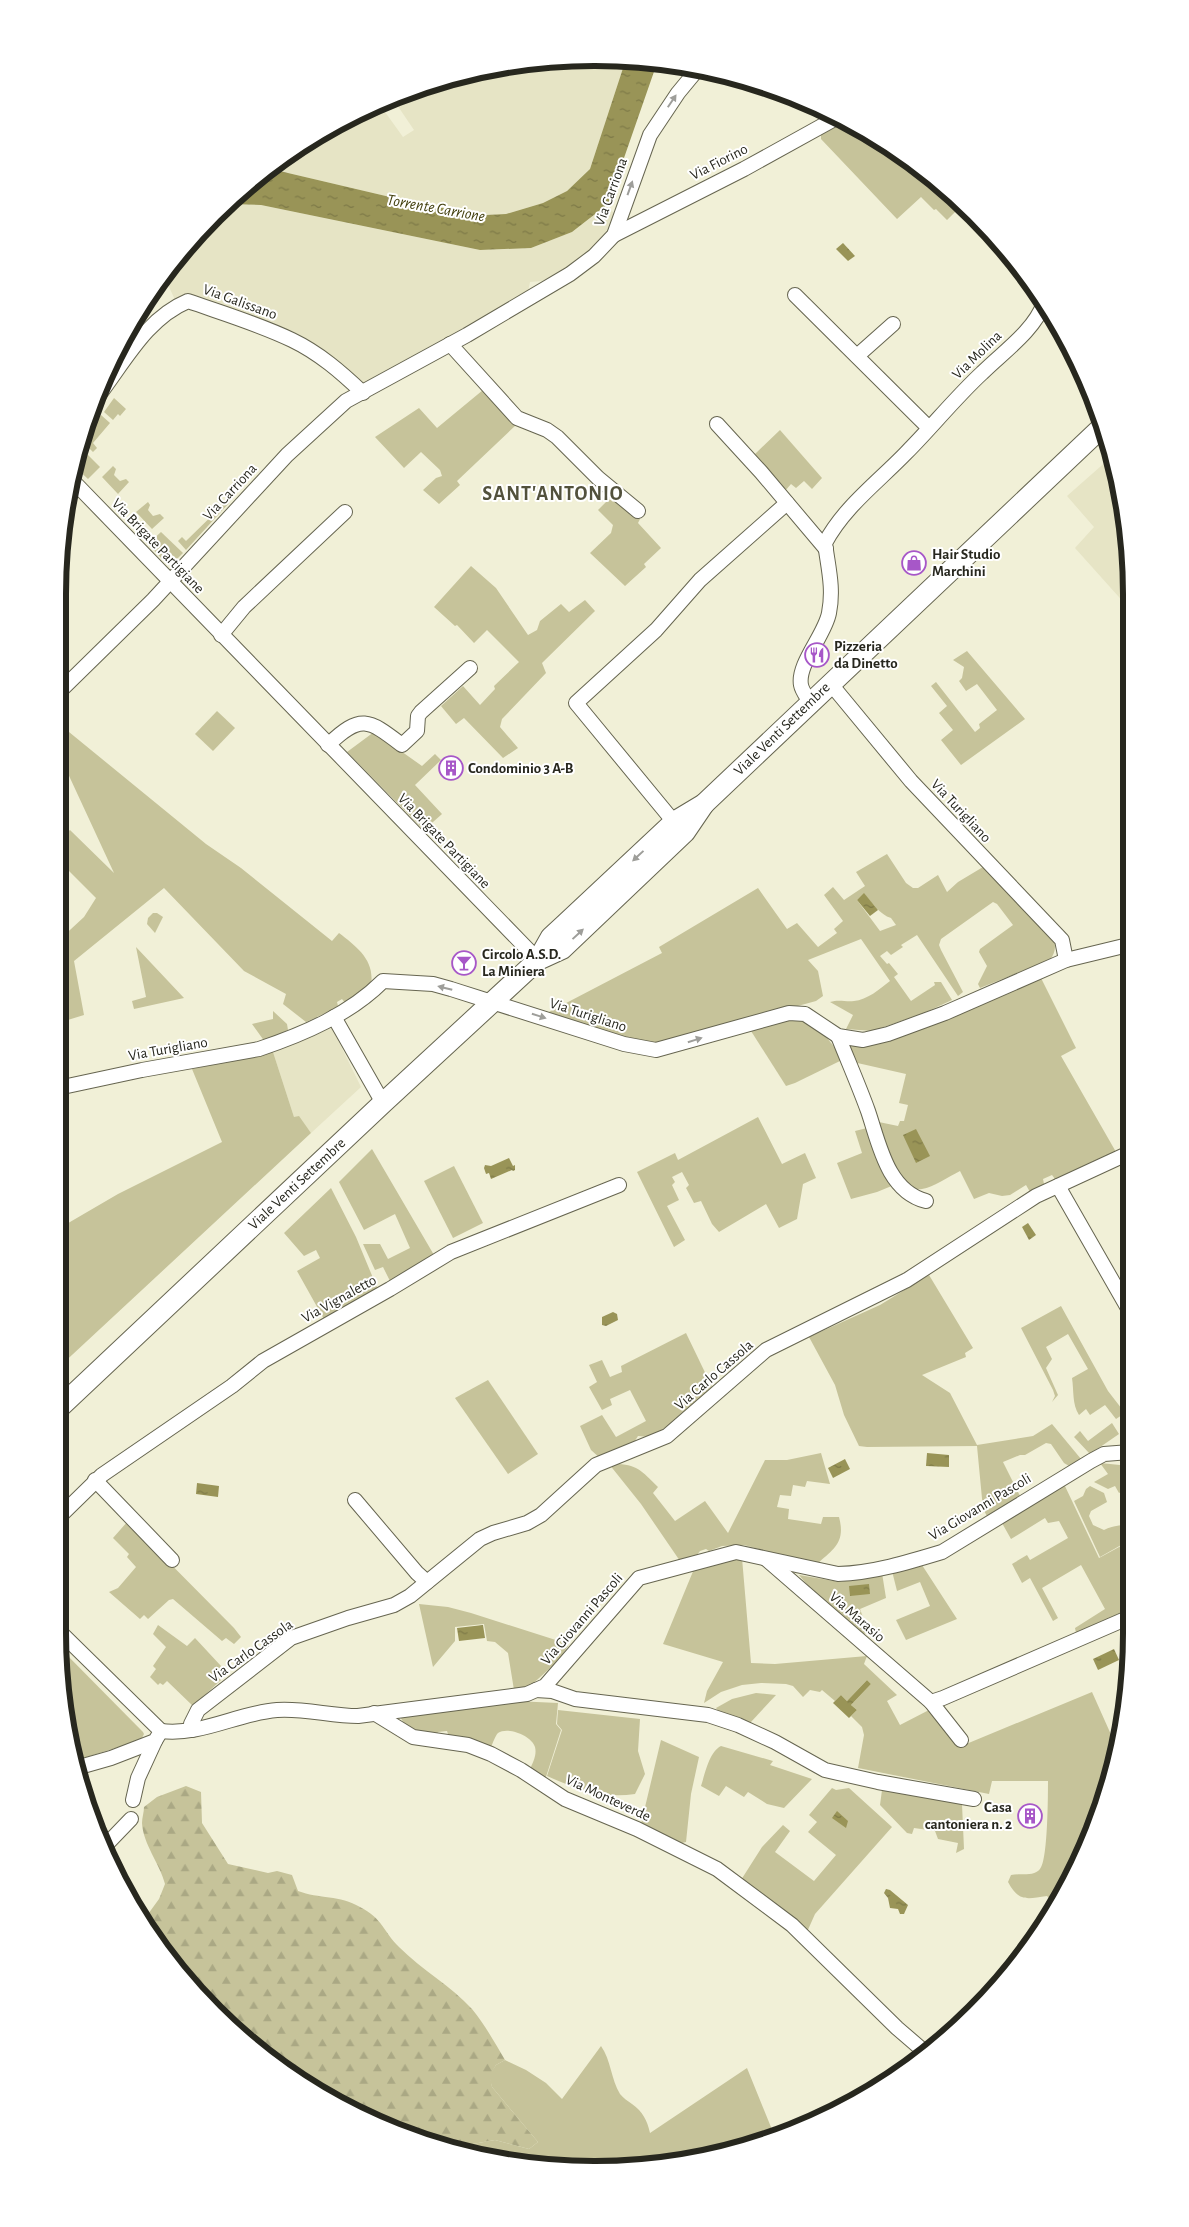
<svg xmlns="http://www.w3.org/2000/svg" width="1189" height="2227" viewBox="0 0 1189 2227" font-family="'Alegreya Sans',sans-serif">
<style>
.built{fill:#e6e4c5}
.green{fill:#c6c39a;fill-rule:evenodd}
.forest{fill:url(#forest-firs)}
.water{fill:url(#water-ripples)}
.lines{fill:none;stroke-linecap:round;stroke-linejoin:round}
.street-casing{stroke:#666550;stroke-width:16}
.secondary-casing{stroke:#666550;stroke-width:22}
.street{stroke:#fff;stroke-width:14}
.secondary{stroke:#fff;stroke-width:20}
.oneway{fill:#9e9e9a}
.labels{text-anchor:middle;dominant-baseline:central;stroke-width:4;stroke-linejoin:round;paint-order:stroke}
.street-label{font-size:15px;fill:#27271e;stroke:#fff}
.poi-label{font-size:15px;font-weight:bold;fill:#27271e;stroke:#fff;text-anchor:start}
.water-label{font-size:16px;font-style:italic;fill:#413e0c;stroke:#fff}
.district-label{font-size:20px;font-weight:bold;letter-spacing:1px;fill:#52513c;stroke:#fff}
.rim{fill:none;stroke:#27271e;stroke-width:6}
</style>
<defs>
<pattern id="forest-firs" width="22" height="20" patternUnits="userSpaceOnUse" patternTransform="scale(1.25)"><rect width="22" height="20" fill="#c6c39a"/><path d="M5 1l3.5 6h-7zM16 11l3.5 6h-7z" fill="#aaa884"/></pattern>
<pattern id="water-ripples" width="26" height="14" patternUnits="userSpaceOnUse" patternTransform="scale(1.25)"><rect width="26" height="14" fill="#999457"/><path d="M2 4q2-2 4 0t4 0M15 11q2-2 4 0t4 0" fill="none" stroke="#7d7947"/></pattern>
</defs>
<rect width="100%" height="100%" fill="#f1f0d7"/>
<g class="built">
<polygon points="626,59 590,169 567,191 543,203 506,214 486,215 443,209 433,202 424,205 271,169 326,129 380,105 403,137 414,130 393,99 422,86 525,62"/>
<polygon points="228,204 261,205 480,250 531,248 572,232 608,204 616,217 598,243 578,261 557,274 542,281 530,282 528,292 360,385 315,352 176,302 164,276 169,267"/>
<polygon points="1109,459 1127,524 1127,606 1075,548 1094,527 1067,496"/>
<polygon points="332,1028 361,1087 311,1133 299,1117 294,1117 273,1052"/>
</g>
<g class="green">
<polygon points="846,122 924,174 960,207 947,220 936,209 934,210 921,197 897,219 821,139 821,134"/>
<polygon points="483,390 516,425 457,481 460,485 439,504 423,490 436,478 442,476 440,470 421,452 404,468 375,437 419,408 437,428"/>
<polygon points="114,398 126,409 120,416 118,414 113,420 104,412"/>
<polygon points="101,415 110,423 93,443 97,448 93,452 81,440"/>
<polygon points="780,430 822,478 812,489 804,481 796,488 791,484 785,491 755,454"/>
<polygon points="79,446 100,467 88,479 74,466"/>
<polygon points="113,466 116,469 114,475 120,481 126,479 129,482 118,494 102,477"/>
<polygon points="616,498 640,519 638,523 661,548 644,564 646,567 625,586 590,553 611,533 613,525 598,510 608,500"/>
<polygon points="227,501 229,503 186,550 178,541 182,537 186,541"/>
<polygon points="148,502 150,505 148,510 153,516 160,514 164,518 152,529 136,512"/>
<polygon points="161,532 183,553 175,561 164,561 148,544"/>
<polygon points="471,566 496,588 528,635 537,630 540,621 561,604 569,612 585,600 595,611 542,663 546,673 502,719 500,727 518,748 503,758 464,718 456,724 441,706 463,686 480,705 495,689 494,686 519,662 487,630 474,643 457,625 455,626 434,607"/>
<polygon points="967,651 1025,719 961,765 941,740 953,730 939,713 947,706 931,686 936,682 975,732 980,728 979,724 997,710 977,684 966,691 959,681 962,678 964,667 953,660"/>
<polygon points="217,711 235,728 213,751 195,734"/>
<path d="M58,723L206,844L241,868L332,941L339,933C357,947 375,960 371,985L346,1004L342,999L337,1002L338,1006C330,1011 315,1018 306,1022L283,1004L286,994L244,971L164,888L74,961L84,1015L58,1023V941L84,917L96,898L58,860V840L70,830L114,873L58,752Z"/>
<polygon points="374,732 422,766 435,754 441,760 415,785 442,814 424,830 347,752"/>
<path d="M887,854L906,883L913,888H918L938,875L947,892L958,882L983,867L1054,940C1056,948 1055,953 1050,960L980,988L978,984L987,966L979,952L980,949L1013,925L997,904L993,902L941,939L939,945L941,950L963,992L958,996L917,935L901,945L903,947L891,955L887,951L880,956L887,964L889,963L898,974L894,977L911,1001L935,985L934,982H941L952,1000L924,1013L872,1031L846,1029L853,1015L830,1002C839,999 845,1002 854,1001C867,1000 880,989 890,981L861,939L808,960L818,971L823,996L816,1001L661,1043L648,1045L547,1013L662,953L659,947L758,888L787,929L797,923L818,947L837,933L834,929L843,921L824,895L833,887L844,900L865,886L856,872ZM864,894C872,902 880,915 891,918L896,925L880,931L857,900Z"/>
<polygon points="153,913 157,913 163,917 155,933 147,924 148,918"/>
<polygon points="136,947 184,998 134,1009 132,1001 146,997"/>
<path d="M1041,978L1076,1048L1061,1056L1116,1152L1055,1179L1052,1175L1043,1179L1044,1184L1030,1192L1026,1185L1010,1195L1002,1196L989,1193L974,1199L960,1171C948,1177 934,1187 922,1189C897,1194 880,1138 874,1121L898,1126L900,1121H904L908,1105L899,1103L906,1074L853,1062L845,1043Z"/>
<polygon points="273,1011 287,1024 288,1030 265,1042 252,1024 273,1019"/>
<path d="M797,1019C818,1025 832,1041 842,1060L795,1083L786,1086L751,1031L779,1020Z"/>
<polygon points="273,1052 294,1117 299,1116 311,1133 58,1368 58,1268 66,1261 60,1253 66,1248 58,1236 58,1229 118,1194 222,1142 192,1069"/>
<polygon points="758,1117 782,1164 805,1153 816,1178 803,1184 797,1219 779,1228 766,1204 719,1232 712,1224 701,1201 694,1203 686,1188 689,1185 682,1172 672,1177 675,1182 672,1185 679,1200 667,1206 685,1240 674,1247 637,1172 675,1153 678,1160"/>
<polygon points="867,1128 894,1185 877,1192 851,1199 837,1163 862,1153 855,1131"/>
<polygon points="372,1149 434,1255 390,1281 383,1267 375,1270 363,1244 380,1244 388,1259 410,1248 395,1214 364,1230 339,1182"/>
<polygon points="454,1166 483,1223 453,1238 424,1181"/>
<polygon points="331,1188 356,1237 378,1290 325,1321 297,1271 320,1258 316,1250 304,1256 284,1233"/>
<polygon points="929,1275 973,1348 965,1353 966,1357 922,1375 950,1393 977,1445 1033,1436 1052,1424 1081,1459 1069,1466 1064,1463 1051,1444 1046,1443 1025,1455 1020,1455 1003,1462 1020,1496 987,1516 983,1509 977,1446 867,1447 859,1446 844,1415 835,1385 809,1337 880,1305"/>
<path d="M1061,1306L1108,1391L1125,1413L1116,1419L1105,1405L1090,1415L1086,1409L1079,1415C1072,1404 1074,1391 1072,1378L1088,1369L1068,1334L1046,1347L1052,1359L1046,1368L1058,1395L1052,1402L1055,1396L1053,1390L1021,1328Z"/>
<polygon points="686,1333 713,1389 671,1424 650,1437 638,1436 631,1447 601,1459 591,1450 580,1426 602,1415 616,1437 646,1421 630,1390 610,1399 612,1405 602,1410 589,1387 597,1382 589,1365 602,1360 610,1377 622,1372 621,1366"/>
<polygon points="488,1380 538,1454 508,1474 455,1398"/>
<polygon points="1112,1423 1119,1434 1090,1454 1074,1437 1080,1431 1088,1441"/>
<path d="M821,1453L830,1484L807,1481L805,1487L793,1485L791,1496L780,1495L777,1507L789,1509L788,1519L821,1524L823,1517H839C846,1543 833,1549 817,1564L744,1545L722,1546L709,1551L706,1549L700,1551L697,1555L680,1561L641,1504L609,1464C636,1463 640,1469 658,1487L653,1493L675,1521L705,1501L728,1533L765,1460H787Z"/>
<polygon points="1100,1463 1130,1466 1130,1487 1119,1493 1115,1486 1108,1489 1094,1482 1108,1474"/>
<polygon points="1064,1484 1099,1558 1130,1541 1130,1609 1076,1633 1075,1628 1105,1609 1081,1565 1042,1588 1058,1618 1053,1621 1030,1578 1022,1583 1012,1564 1027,1555 1030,1560 1068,1538 1059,1521 1048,1523 1045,1518 1011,1539 1002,1523"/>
<path d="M1090,1486L1104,1493L1107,1502L1091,1511L1089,1516L1093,1525L1104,1530C1116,1524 1119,1527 1130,1523V1540L1100,1557L1074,1501L1083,1496L1086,1489Z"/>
<polygon points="128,1521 234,1628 241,1637 234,1644 226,1638 222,1641 173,1599 169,1600 148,1619 144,1615 140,1619 109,1592 118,1588 136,1567 127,1557 129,1554 113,1538"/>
<path d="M742,1558L751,1663L775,1664L867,1656L864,1664L897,1695L887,1701L900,1725L929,1710L959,1747L1092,1692L1117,1748L1113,1771L1076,1870L1055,1905L1047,1896C1026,1899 1019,1902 1008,1882L1011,1875C1020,1873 1034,1877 1040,1869C1048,1861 1048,1795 1048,1781H992L989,1794L858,1768L864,1735L862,1727L851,1716L857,1710L851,1705L871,1684L867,1680L847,1701L841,1695L835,1701L822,1690L820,1692L810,1690L803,1697L793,1686L786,1684L761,1683L742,1685L721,1692L704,1703L707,1691L723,1662L663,1644L694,1569Z"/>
<polygon points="922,1565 957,1619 906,1640 896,1620 930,1606 920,1582 897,1591 892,1571"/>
<polygon points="882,1573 886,1598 860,1609 868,1631 863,1635 809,1587 799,1575 840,1582"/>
<polygon points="419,1604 448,1607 471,1613 562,1642 568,1646 558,1661 528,1688 514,1690 508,1653 495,1642 487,1641 484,1624 455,1627 455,1641 433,1667"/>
<polygon points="158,1625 187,1646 195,1638 221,1666 215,1674 221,1680 193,1706 167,1681 163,1685 160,1683 158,1685 150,1677 156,1669 153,1666 166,1647 153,1634"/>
<polygon points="59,1647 143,1732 144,1734 141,1740 74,1761 68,1737"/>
<polygon points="756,1693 776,1695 750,1723 719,1712 716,1708 732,1699"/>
<path d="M515,1701L558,1703L556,1724L561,1730L545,1780L530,1769C533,1762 537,1755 535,1747C532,1736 508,1726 498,1733C495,1736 493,1743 491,1747L449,1737L447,1731L438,1732L437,1734C424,1732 405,1730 400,1716Z"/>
<path d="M558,1710L640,1719L638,1751L645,1774L635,1794C603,1799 576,1789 547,1776L562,1730L557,1724Z"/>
<polygon points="661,1740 699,1757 691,1794 686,1842 682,1843 641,1824"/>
<path d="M721,1746L773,1761L770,1765L812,1779L784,1808L767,1804L748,1792L744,1797L726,1786L719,1796L701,1786C705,1774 709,1752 721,1746Z"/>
<polygon points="832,1788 836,1790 849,1788 892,1827 815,1914 807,1932 741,1880 762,1847 783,1825 790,1831 775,1852 814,1881 836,1855 808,1832 817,1822 809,1815"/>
<polygon points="882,1790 962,1804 964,1849 956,1853 958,1843 938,1839 935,1831 914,1828 912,1834 907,1833 880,1805"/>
<path d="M601,2046C611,2060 611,2079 620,2094C623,2098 628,2101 632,2104C643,2112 647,2120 650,2133L747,2068L775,2137C707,2160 634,2171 561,2168C529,2167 488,2156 455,2151L456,2147L495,2140L529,2149L538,2142L492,2087L489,2075L496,2065L505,2060L526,2070L546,2083L562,2099Z"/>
</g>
<path class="forest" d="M186,1786L201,1792L202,1823L228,1864L268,1873L277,1871L292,1875L298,1891C319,1899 340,1895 360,1907C383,1919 383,1931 399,1947C422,1970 451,1986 472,2009C485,2025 495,2043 505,2060L496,2065L490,2075L492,2087L538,2142L529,2149L495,2140L456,2147L455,2151L389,2129L296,2079L240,2036L169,1960L143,1921L159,1899L165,1884C160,1864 143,1844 142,1823C142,1818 144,1812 144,1807L157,1797Z"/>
<g class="water">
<polygon points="626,59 657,63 608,204 572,232 531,248 480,250 261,205 228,204 241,191 271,169 424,205 486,215 506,214 543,203 567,191 590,169"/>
<polygon points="843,243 855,256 848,261 836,249"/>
<polygon points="864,893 878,910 870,916 857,900"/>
<polygon points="916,1129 930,1156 916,1163 903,1135"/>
<polygon points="509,1158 513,1166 515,1165 515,1170 513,1171 512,1170 491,1179 489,1173 486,1174 484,1168 485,1165 491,1166"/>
<polygon points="1028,1223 1036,1235 1029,1240 1022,1227"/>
<polygon points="613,1312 617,1314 618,1320 606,1326 602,1325 602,1317"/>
<polygon points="927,1453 949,1455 949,1467 926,1466"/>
<polygon points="845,1459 850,1469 833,1478 828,1468"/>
<polygon points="197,1483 219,1486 218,1497 196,1494"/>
<polygon points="869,1584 870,1594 850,1596 849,1586"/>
<polygon points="483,1625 485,1638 459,1641 457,1628"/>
<polygon points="1114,1649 1119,1660 1098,1670 1093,1659"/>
<polygon points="867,1680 871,1684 851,1705 857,1710 849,1718 833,1703 841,1695 847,1701"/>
<polygon points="837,1811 848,1821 846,1828 832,1818"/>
<polygon points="886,1889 890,1890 908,1905 904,1914 900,1914 898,1909 890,1908 888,1898 884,1893"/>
</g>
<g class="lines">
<g class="street-casing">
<g id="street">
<polyline points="614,235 744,169 838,117"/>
<polyline points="795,295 929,428"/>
<polyline points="450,344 517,418 547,430 557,437 598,478 638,511"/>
<polyline points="857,356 893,324"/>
<path d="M99,395C125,361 147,318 188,301C222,313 259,324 292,340C319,353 341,372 363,393"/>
<polyline points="717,424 761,472 826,549"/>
<polyline points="72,480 538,960"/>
<polyline points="221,635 244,607 345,512"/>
<polyline points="830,683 911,781 1062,940 1066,960"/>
<polyline points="58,693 153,600 287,455 346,401 467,335 570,274 594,256 614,235 650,135 678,93 697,70"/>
<path d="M810,702C807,697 802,691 801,685C797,664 825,635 829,613C834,588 828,567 825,543C844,507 878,482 906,453C932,427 955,398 982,373C1003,352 1034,331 1044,303"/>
<path d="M328,745C361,713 369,720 402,745L417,731L418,716L421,712L470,668"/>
<polyline points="674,822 576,703 656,630 700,580 787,503"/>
<polyline points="334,1017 383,1103"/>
<path d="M838,1036C848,1061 859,1086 868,1111C879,1143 887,1191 926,1201"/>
<path d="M58,1088L142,1070L259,1049C304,1034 350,1014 383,981L433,984L451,989L624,1044L656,1050L789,1013L805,1014L838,1036L863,1040L888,1034L945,1013L1066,960L1128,945"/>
<polyline points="1058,1186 1129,1310"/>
<polyline points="95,1480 172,1560"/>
<polyline points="355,1500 417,1573 427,1582"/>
<polyline points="58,1518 102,1475 232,1386 263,1361 390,1289 451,1252 619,1185"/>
<polyline points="766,1559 931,1702 961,1740"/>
<polyline points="58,1630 161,1731"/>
<polyline points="536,1690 552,1691 575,1699 708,1715 738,1725 775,1742 825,1770 878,1782 974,1799"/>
<polyline points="931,1702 943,1698 1130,1617"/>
<polyline points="374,1713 413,1737 468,1745 491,1754 521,1770 565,1799 637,1829 717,1869 792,1925 897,2028 926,2053"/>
<polyline points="192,1730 191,1724 198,1710 291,1638 348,1618 394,1605 410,1596 480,1539 493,1533 527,1523 541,1515 596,1465 667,1436 766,1350 907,1280 1036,1196 1129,1153"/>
<path d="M161,1731C201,1736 238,1713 277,1710C304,1708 331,1716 358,1716L527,1694L545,1686L639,1578L736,1552L838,1574C873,1573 909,1562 942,1552L1091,1461L1104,1454L1130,1452"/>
<polyline points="76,1768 111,1758 155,1741 161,1731"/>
<polyline points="133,1800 138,1778 155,1741"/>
<polyline points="105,1846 131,1819"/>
</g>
</g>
<g class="secondary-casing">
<g id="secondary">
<polyline points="538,960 551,937 564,925 674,822 704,804 1101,428"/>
<polyline points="58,1409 383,1103 538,960 562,949 685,832 704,804"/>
</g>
</g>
<use href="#street" class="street"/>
<use href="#secondary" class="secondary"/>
</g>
<defs><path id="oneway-solid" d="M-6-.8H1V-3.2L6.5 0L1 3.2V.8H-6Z" transform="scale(1.25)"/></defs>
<g class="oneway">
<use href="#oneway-solid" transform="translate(672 101) rotate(-56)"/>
<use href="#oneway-solid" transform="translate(630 188) rotate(-70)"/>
<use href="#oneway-solid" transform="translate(638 856) rotate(137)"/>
<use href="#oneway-solid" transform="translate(578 934) rotate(-43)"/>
<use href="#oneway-solid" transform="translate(445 988) rotate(-166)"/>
<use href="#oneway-solid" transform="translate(539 1016) rotate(18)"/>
<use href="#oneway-solid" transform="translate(695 1040) rotate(-17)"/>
</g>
<defs>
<g id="shop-ring" transform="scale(1.25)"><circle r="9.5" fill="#fff" stroke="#a757c8" stroke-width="1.5"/><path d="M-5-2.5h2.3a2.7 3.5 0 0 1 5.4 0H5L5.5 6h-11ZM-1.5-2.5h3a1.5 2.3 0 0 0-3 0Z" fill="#a757c8"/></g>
<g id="restaurant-ring" transform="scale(1.25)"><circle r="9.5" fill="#fff" stroke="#a757c8" stroke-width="1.5"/><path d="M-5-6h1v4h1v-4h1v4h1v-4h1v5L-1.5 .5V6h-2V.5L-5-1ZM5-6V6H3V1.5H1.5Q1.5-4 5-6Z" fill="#a757c8"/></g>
<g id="building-ring" transform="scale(1.25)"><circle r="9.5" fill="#fff" stroke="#a757c8" stroke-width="1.5"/><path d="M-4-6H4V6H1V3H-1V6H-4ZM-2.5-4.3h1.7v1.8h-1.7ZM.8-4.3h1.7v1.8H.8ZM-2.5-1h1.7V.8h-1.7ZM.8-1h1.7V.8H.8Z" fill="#a757c8"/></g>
<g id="bar-ring" transform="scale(1.25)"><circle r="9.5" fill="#fff" stroke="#a757c8" stroke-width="1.5"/><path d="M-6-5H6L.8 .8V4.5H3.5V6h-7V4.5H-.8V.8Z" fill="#a757c8"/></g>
</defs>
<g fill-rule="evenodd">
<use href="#shop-ring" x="914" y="563"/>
<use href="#restaurant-ring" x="817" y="655"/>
<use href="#building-ring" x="451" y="768"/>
<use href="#bar-ring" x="464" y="963"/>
<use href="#building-ring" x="1030" y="1816"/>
</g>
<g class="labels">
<g class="street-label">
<text transform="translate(719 162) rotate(-27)">Via Fiorino</text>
<text transform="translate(611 192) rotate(-70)">Via Carriona</text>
<text transform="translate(240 302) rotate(20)">Via Galissano</text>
<text transform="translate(977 355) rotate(-44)">Via Molina</text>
<text transform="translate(230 492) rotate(-47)">Via Carriona</text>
<text transform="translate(158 546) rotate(46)">Via Brigate Partigiane</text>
<text transform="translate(782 729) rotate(-44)">Viale Venti Settembre</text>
<text transform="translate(961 811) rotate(47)">Via Turigliano</text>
<text transform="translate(444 841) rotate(46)">Via Brigate Partigiane</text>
<text transform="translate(588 1015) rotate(18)">Via Turigliano</text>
<text transform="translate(168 1049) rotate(-10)">Via Turigliano</text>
<text transform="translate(297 1184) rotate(-43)">Viale Venti Settembre</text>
<text transform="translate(339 1299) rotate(-29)">Via Vignaletto</text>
<text transform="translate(714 1375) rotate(-41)">Via Carlo Cassola</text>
<text transform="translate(980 1507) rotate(-31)">Via Giovanni Pascoli</text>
<text transform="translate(857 1617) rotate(41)">Via Marasio</text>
<text transform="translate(582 1619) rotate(-49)">Via Giovanni Pascoli</text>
<text transform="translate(251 1651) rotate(-35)">Via Carlo Cassola</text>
<text transform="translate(608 1798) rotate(25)">Via Monteverde</text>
</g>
<g class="poi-label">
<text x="932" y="554">Hair Studio<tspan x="932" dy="17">Marchini</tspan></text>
<text x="834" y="646">Pizzeria<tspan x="834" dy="17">da Dinetto</tspan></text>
<text x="468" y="768">Condominio 3 A-B</text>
<text x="482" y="954">Circolo A.S.D.<tspan x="482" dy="17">La Miniera</tspan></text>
<text x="1012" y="1807" text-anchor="end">Casa<tspan x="1012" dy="17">cantoniera n. 2</tspan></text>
</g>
<g class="water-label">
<text transform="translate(436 208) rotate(10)">Torrente Carrione</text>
</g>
<g class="district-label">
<text x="553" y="494">SANT'ANTONIO</text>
</g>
</g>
<path d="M0 0H1189V2227H0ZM594 66H595A528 528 0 0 1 1123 594V1633A528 528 0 0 1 595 2161H594A528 528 0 0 1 66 1633V594A528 528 0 0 1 594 66Z" fill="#fff" fill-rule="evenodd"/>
<path class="rim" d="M594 66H595A528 528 0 0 1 1123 594V1633A528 528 0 0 1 595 2161H594A528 528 0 0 1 66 1633V594A528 528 0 0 1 594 66Z"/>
</svg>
